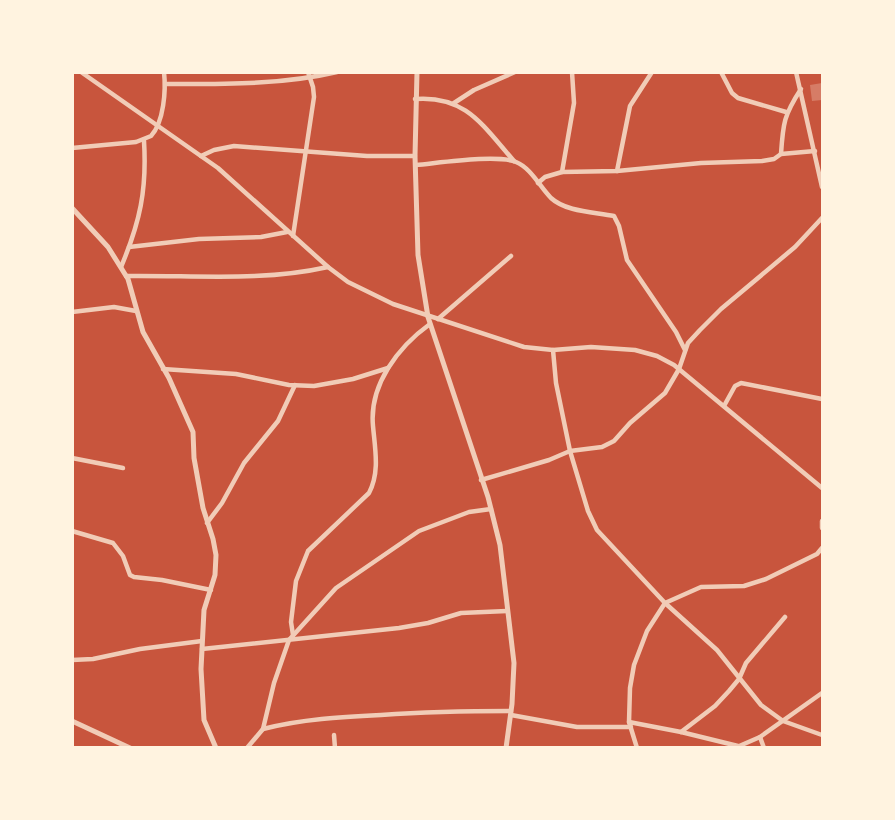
<svg xmlns="http://www.w3.org/2000/svg" width="895" height="820" viewBox="0 0 895 820" font-family="Poppins,sans-serif">
<style>
.building{fill:#d67c66}
.lines{fill:none;stroke-linecap:round;stroke-linejoin:round}
.minor{stroke:#f1ccb7;stroke-width:4.5}
.tertiary{stroke:#f1ccb7;stroke-width:5}
</style>
<rect width="100%" height="100%" fill="#c8553d"/>
<polygon class="building" points="822,83 822,100 812,101 810,85"/>
<g class="lines">
<g class="minor">
<polyline points="81,72 218,168 328,267 348,282 393,304 524,347 553,350 591,347 635,350 657,356 674,365 822,488"/>
<polyline points="721,72 732,93 738,98 786,112"/>
<polyline points="796,72 822,187"/>
<path d="M166,84C223,84 282,85 337,72"/>
<path d="M415,99C466,95 483,126 514,161"/>
<polyline points="454,103 474,90 515,72"/>
<path d="M72,148L136,142L151,136C164,122 166,90 164,72"/>
<path d="M781,154C783,123 784,115 801,89"/>
<polyline points="201,156 214,150 234,146 367,156 415,156"/>
<path d="M416,165C439,163 497,154 516,162C531,168 540,187 551,198C566,212 595,212 614,216L619,226L627,260L676,332L685,350"/>
<polyline points="617,171 630,106 652,72"/>
<polyline points="562,172 574,103 572,72"/>
<polyline points="538,183 545,177 562,172 617,171 701,163 762,161 774,159 781,154 815,151"/>
<polyline points="293,236 314,97 313,87 308,72"/>
<polyline points="129,247 199,239 261,237 287,232"/>
<path d="M121,267C140,222 147,190 144,141"/>
<path d="M126,276C194,275 261,282 328,267"/>
<polyline points="72,312 114,307 136,311"/>
<polyline points="438,319 511,256"/>
<polyline points="553,350 556,383 570,451 588,511 597,530 665,603 717,650 761,705 783,721 822,735"/>
<polyline points="163,369 236,374 289,385 314,386 353,379 388,368"/>
<polyline points="724,406 735,386 741,383 822,399"/>
<polyline points="72,458 123,468"/>
<polyline points="481,480 549,460 570,451 602,447 614,441 630,423 665,393 679,369 688,343 700,330 721,309 795,247 822,218"/>
<polyline points="822,521 822,528"/>
<polyline points="207,523 222,503 244,463 278,421 295,385"/>
<polyline points="72,531 113,543 123,556 130,575 134,577 162,580 211,590"/>
<path d="M293,635L291,622L296,581L308,551L369,493C380,472 375,449 373,426C369,385 398,347 430,324"/>
<polyline points="202,649 399,628 428,623 461,613 507,611"/>
<polyline points="72,660 93,659 140,649 202,641"/>
<polyline points="511,715 577,727 631,727"/>
<polyline points="629,722 681,732 738,746"/>
<path d="M263,729C302,719 341,717 381,715C424,712 468,711 511,711"/>
<polyline points="681,732 715,706 729,691 739,679 746,663 785,617"/>
<polyline points="334,735 335,748"/>
<polyline points="760,737 764,748"/>
<polyline points="737,747 760,737 822,693"/>
<polyline points="247,748 263,729 274,683 289,640 336,588 419,531 469,512 491,509"/>
<polyline points="637,748 629,722 630,688 634,665 647,631 665,603 701,587 744,586 766,579 817,554 822,548"/>
</g>
<g class="tertiary">
<polyline points="417,72 415,156 418,255 428,317 488,497 500,545 514,663 512,704 506,748"/>
<polyline points="72,208 108,247 128,279 143,332 169,378 193,432 194,458 203,508 213,539 216,555 215,575 204,610 201,669 204,720 216,748"/>
<polyline points="72,721 130,748"/>
</g>
</g>
<rect width="895" height="820" fill="none" stroke="#fff3e0" stroke-width="148"/>
</svg>
